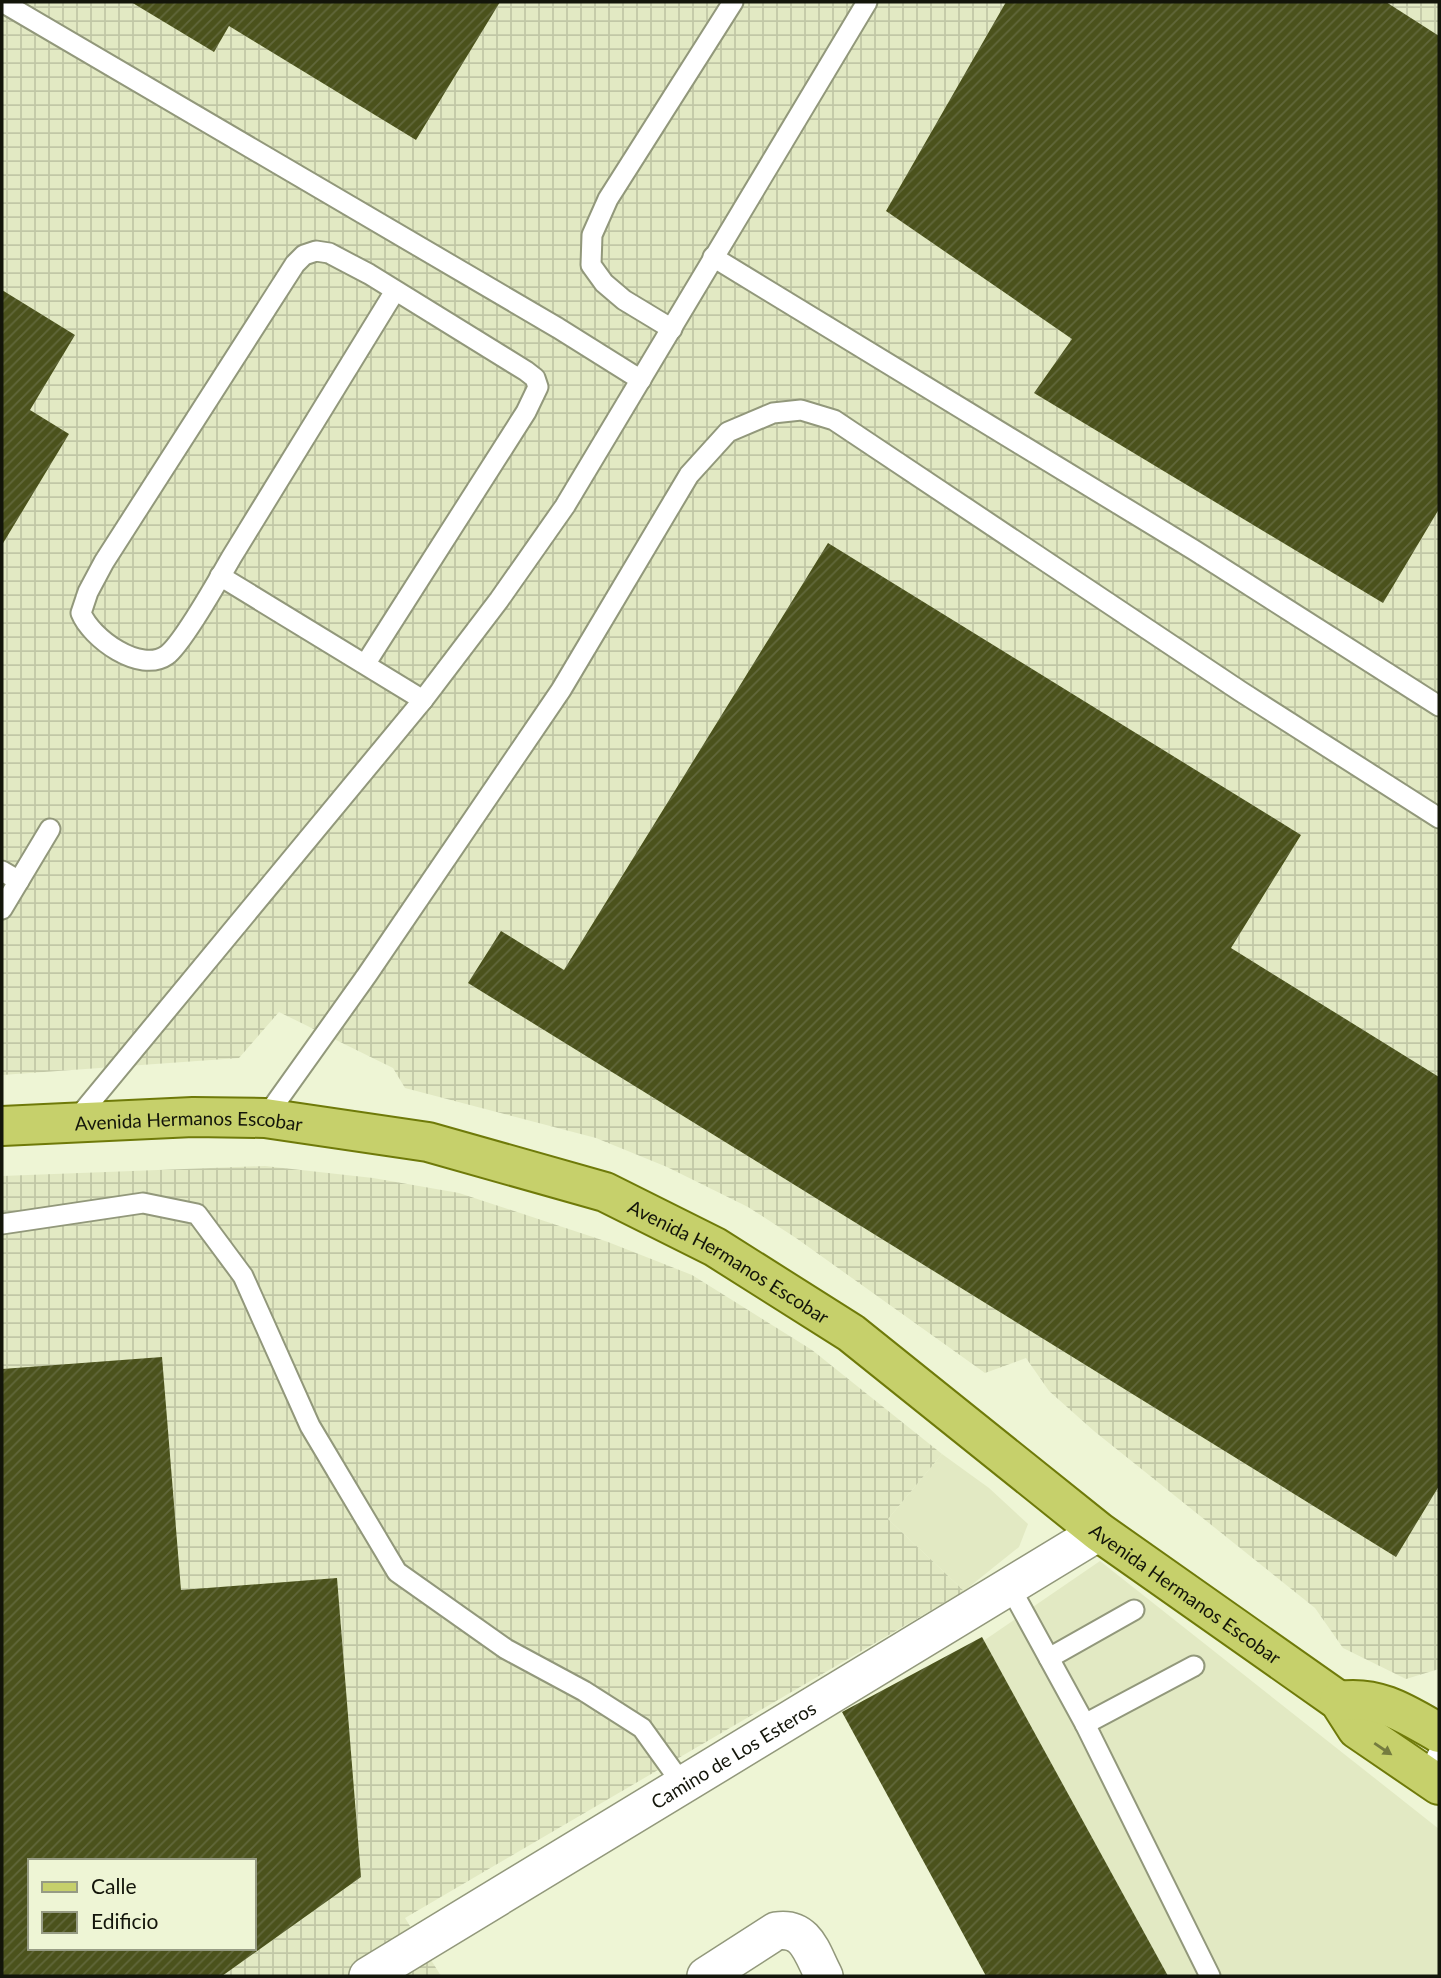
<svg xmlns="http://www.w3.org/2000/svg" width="1441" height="1978" viewBox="0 0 1441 1978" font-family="Lato,sans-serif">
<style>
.built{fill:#e2e9c3}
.industrial{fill:url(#industrial-grid);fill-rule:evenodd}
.building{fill:url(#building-hatch);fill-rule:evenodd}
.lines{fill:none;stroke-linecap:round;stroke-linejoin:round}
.lane-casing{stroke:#92987b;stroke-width:23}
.street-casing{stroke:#92987b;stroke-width:40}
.primary-casing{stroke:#6f7a09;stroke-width:42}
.lane{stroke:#fff;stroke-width:19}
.street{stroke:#fff;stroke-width:37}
.primary{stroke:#c6d06b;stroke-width:38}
.oneway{fill:#757c3f}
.labels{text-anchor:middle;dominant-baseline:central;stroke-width:7;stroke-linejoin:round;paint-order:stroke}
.street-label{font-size:19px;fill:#13150a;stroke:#eef5d5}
</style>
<defs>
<pattern id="industrial-grid" width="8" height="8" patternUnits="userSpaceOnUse" patternTransform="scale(1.75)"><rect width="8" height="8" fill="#e2e9c3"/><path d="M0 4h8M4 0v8" fill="none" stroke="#c1c7a6"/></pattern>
<pattern id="building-hatch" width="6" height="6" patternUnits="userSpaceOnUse" patternTransform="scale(1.75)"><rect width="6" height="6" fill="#4b521c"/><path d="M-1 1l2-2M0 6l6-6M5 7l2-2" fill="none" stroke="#61673b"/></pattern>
</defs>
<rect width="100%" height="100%" fill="#eef5d5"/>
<g class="built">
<polygon points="942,1454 989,1488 1028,1524 1019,1547 964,1591 888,1519"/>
<polygon points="1100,1561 1439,1829 1439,1976 987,1976 859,1726"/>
</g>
<g class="industrial">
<polygon points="2,2 1439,2 1439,1669 1406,1679 1343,1648 1315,1608 1094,1431 1049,1391 1026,1358 985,1373 796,1238 748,1207 667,1167 596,1138 405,1088 393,1068 279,1012 239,1058 2,1075"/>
<path d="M265,1166L373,1178L459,1193L608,1242L692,1275L812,1350L942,1454L888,1519L964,1591L405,1918L441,1976H2V1176ZM30,1861H254V1948H30Z"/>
</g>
<g class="building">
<polygon points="131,2 500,2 416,140 229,26 214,52"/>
<polygon points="1006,2 1386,2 1439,36 1439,509 1383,603 1034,393 1072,339 886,211"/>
<polygon points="2,290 75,335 30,410 69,434 2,545"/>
<polygon points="828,543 1301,835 1231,948 1439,1077 1439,1486 1396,1557 468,983 501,931 564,970"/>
<path d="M162,1357L181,1590L337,1578L361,1877L222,1976H2V1369ZM30,1861H254V1948H30Z"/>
<polygon points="982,1637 1168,1976 986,1976 842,1712"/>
</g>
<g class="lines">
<g class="lane-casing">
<g id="lane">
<polyline points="2,2 558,328 641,380"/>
<polyline points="713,257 1194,550 1439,706"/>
<polyline points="672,329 624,300 604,283 591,265 592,235 608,199 733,2"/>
<polyline points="220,576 423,700"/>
<path d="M366,663L526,412L538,387L535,378L526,371L369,274L329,253L316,251L304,255L295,264L104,562L88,592L81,613C91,638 140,674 167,655C183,643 219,579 231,558C286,469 340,380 395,291"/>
<polyline points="2,871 19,881"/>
<polyline points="2,909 50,829"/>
<polyline points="265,1118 367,975 561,690 689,475 728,432 773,413 801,410 834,420 1240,691 1439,818"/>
<polyline points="75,1121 423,700 499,600 565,506 867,2"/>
<polyline points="2,1224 143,1203 197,1214 243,1276 310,1426 397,1572 506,1649 584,1691 642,1728 683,1785"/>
<polyline points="1010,1587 1085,1724 1210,1976"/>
<polyline points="1049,1658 1134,1610"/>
<polyline points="1085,1724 1194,1666"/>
<polyline points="1426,1777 1439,1752"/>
</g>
</g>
<g class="street-casing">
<g id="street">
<path id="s1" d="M368,1976L1099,1532"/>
<path d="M706,1976L776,1931C807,1926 812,1954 824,1976"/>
</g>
</g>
<g class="primary-casing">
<g id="primary">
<path id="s2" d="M2,1126L193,1117L265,1118L428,1142L605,1192L715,1247L851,1333L1099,1532L1339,1701L1357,1729L1439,1785"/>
<path d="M1339,1701C1378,1695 1406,1714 1439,1733"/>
</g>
</g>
<use href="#lane" class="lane"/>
<use href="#street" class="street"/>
<use href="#primary" class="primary"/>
</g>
<defs><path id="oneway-solid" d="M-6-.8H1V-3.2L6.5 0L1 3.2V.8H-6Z" transform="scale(1.75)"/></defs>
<use class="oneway" href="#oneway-solid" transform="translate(1383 1749) rotate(34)"/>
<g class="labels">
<g class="street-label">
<text stroke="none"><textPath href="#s2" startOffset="187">Avenida Hermanos Escobar</textPath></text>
<text stroke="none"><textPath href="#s2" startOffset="754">Avenida Hermanos Escobar</textPath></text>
<text stroke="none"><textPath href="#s2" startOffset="1320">Avenida Hermanos Escobar</textPath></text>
<text stroke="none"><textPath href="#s1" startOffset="427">Camino de Los Esteros</textPath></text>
</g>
</g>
<rect width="1441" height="1978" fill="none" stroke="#13150a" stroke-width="7"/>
<rect x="28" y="1859" width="228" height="91" fill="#eef5d5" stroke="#969b84" stroke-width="2"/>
<rect x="42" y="1882" width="35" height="10" fill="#c6d06b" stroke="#969b84" stroke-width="2"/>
<text x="91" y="1894" font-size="21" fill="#13150a">Calle</text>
<rect x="42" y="1912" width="35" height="21" fill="url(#building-hatch)" stroke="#969b84" stroke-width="2"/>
<text x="91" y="1929" font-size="21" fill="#13150a">Edificio</text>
</svg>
